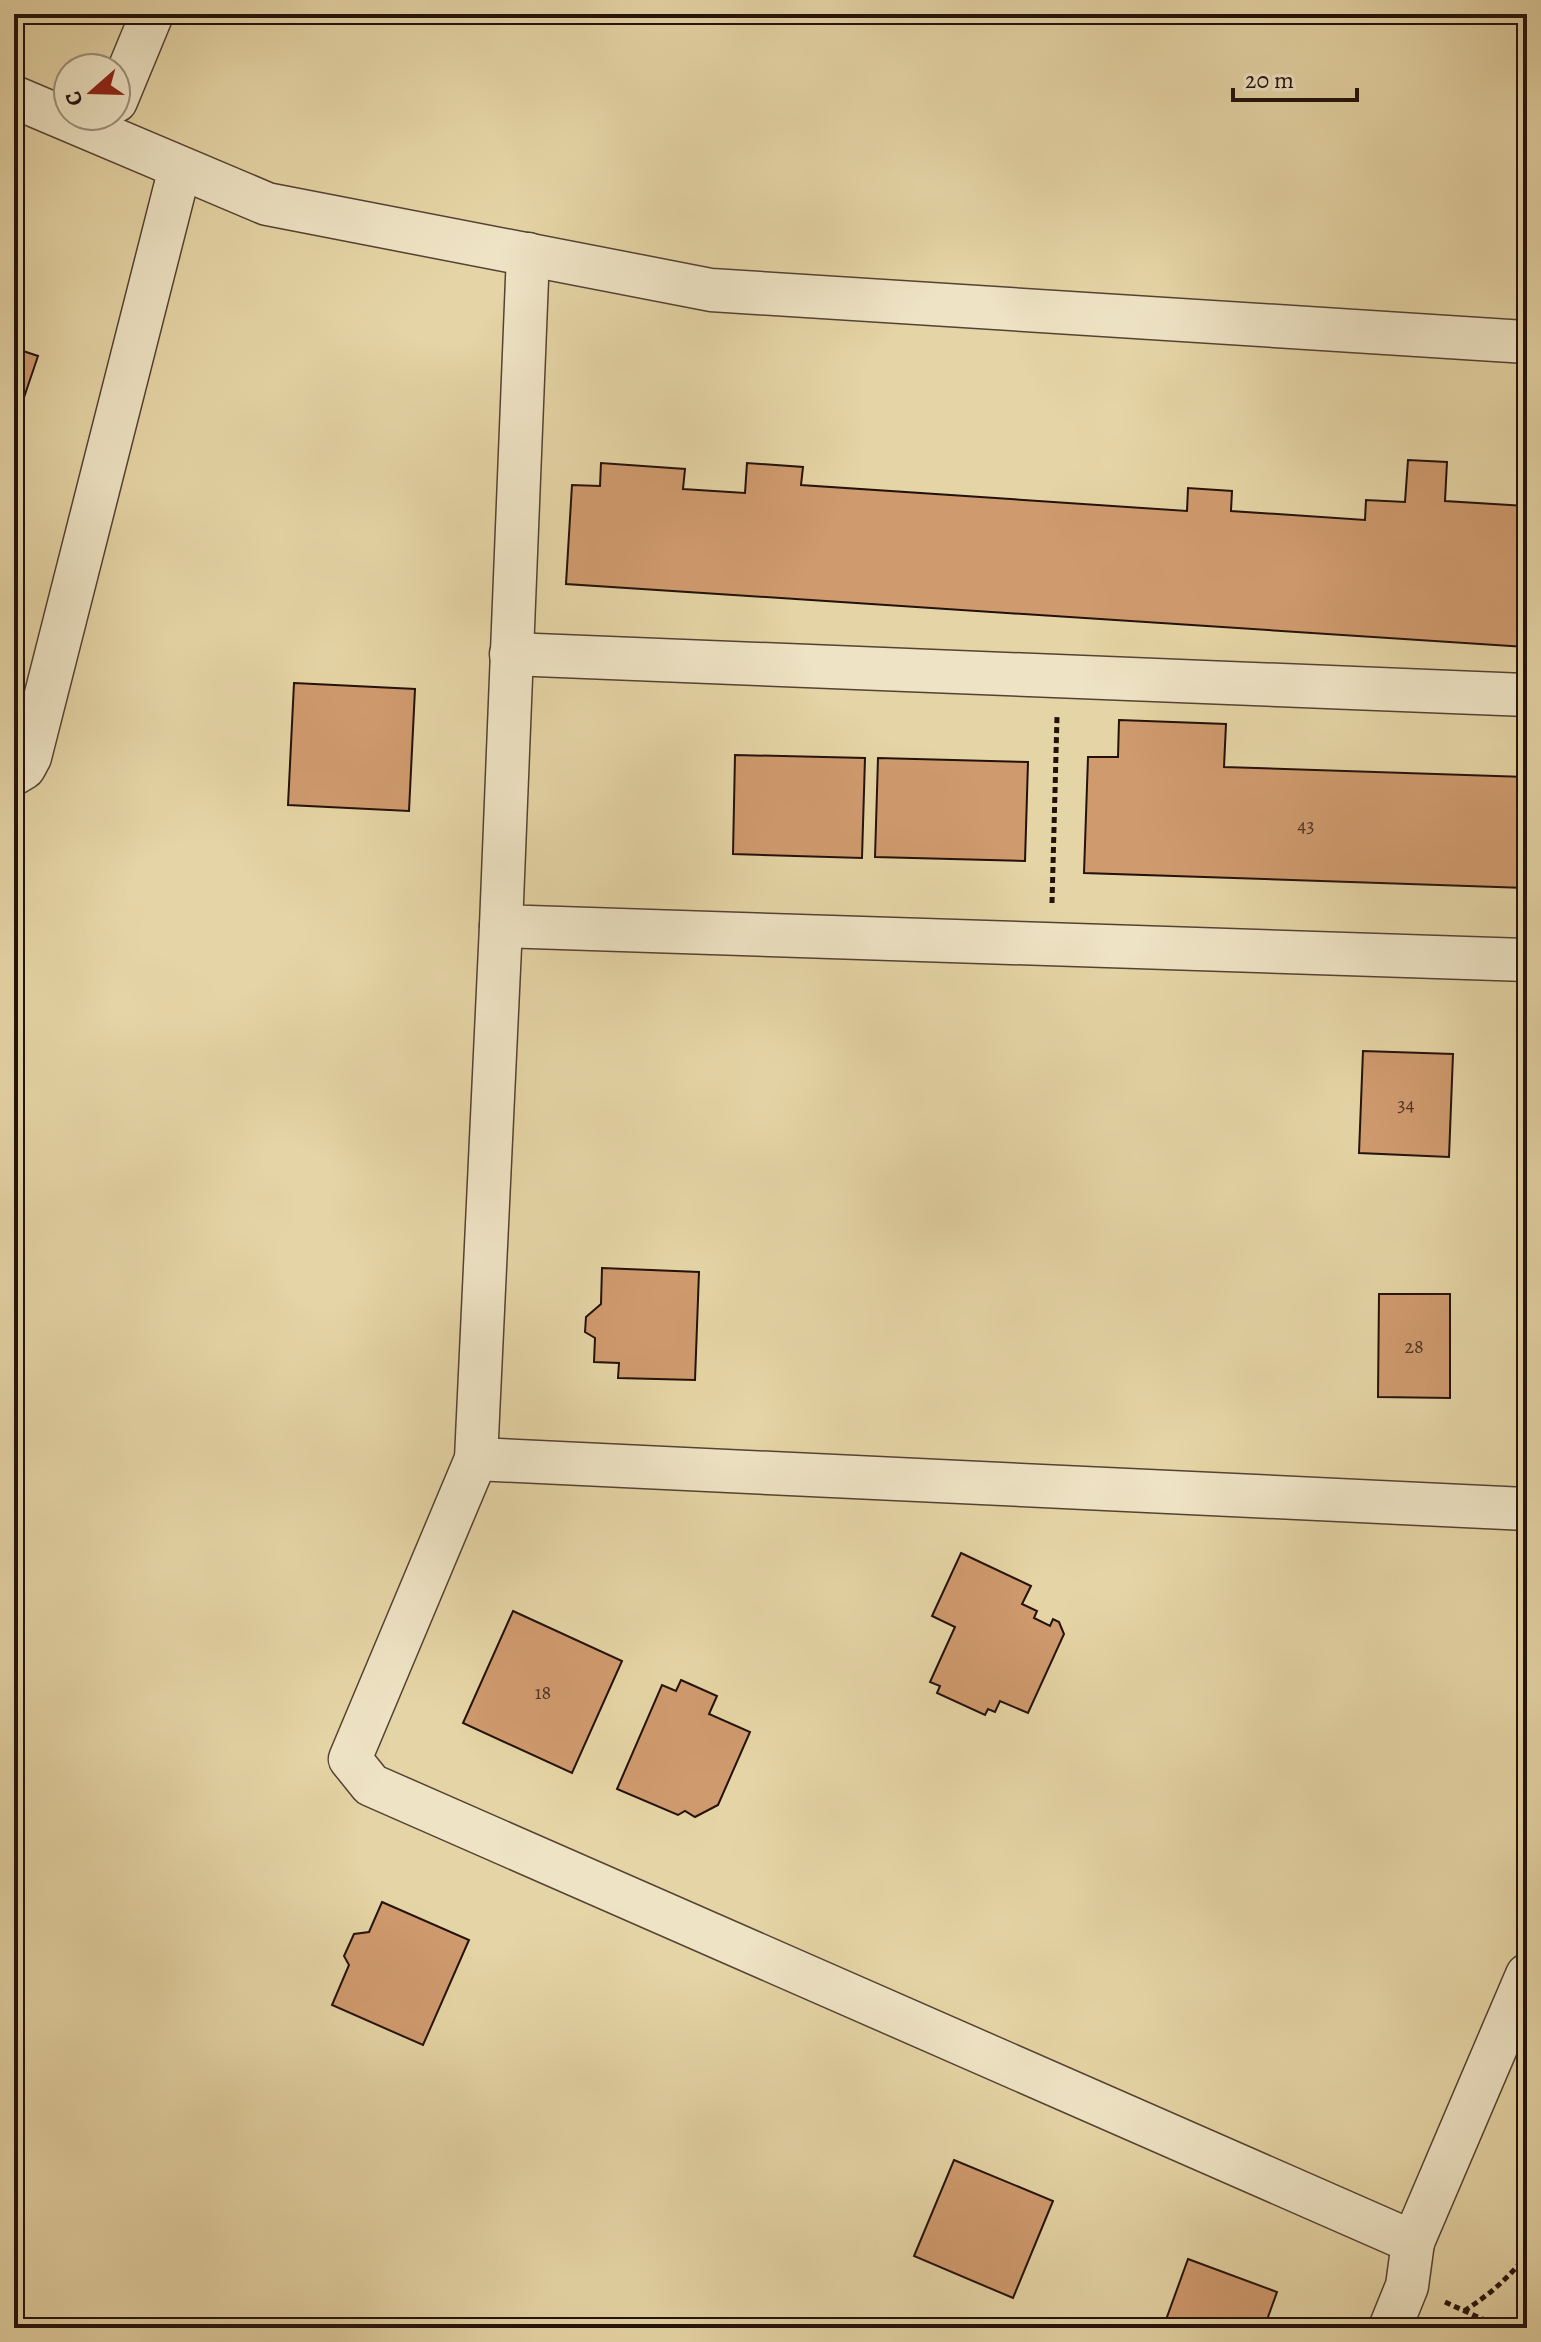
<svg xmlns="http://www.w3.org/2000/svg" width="1541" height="2342" viewBox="0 0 1541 2342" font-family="Alegreya,serif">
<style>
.building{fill:#cf9a6e;stroke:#23120b;stroke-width:2}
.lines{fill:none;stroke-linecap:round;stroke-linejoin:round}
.minor-casing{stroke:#544232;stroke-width:45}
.path{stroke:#23120b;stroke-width:5;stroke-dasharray:6 4;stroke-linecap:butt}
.minor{stroke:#eee3c4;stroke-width:42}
.labels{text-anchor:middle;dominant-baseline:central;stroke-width:6;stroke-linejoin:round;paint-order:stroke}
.number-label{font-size:20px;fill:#4e3424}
</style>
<rect width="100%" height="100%" fill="#e5d4a5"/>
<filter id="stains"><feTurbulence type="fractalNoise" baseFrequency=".0025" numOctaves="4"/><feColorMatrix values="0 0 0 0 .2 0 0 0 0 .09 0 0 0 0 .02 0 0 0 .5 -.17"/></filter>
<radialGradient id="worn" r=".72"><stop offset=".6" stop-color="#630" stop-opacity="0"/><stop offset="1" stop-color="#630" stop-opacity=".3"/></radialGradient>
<g class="building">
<polygon points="14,348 38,356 14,427"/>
<polygon points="1408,460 1447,462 1445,501 1527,506 1527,647 566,584 572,485 600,486 601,463 685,469 683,489 745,493 747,463 803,467 801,485 1187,511 1188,488 1232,491 1231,511 1365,520 1366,500 1405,502"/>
<polygon points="14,520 24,524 14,553"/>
<polygon points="294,683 415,689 409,811 288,805"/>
<polygon points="1119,720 1226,724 1224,767 1527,777 1527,888 1084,873 1088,757 1118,757"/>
<polygon points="735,755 865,758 862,858 733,854"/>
<polygon points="878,758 1028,762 1025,861 875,857"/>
<polygon points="1363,1051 1453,1054 1449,1157 1359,1153"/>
<polygon points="602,1268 699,1272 695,1380 618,1378 619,1363 594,1362 595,1338 585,1332 586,1317 601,1304"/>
<polygon points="1379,1294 1450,1294 1450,1398 1378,1397"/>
<polygon points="961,1553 1031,1586 1022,1604 1037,1611 1034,1618 1050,1626 1053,1619 1059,1622 1064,1634 1028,1713 1000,1701 995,1712 988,1709 985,1715 937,1693 940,1686 930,1682 955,1627 932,1616"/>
<polygon points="513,1611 622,1661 572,1773 463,1723"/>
<polygon points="681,1680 717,1696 709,1714 750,1732 718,1805 695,1817 685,1811 678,1815 617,1789 662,1685 676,1691"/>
<polygon points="382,1902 469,1940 423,2045 332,2005 349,1965 344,1956 354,1934 369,1932"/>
<polygon points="954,2160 1053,2201 1013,2298 914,2256"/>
<polygon points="1188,2259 1277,2292 1264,2328 1163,2328"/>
</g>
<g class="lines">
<g class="minor-casing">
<g id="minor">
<polyline points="14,97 267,204 711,290 1527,342"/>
<polyline points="116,101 152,14"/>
<polyline points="528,254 501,926 1527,960"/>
<polyline points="511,654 1527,695"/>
<polyline points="14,774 24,768 30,757 180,168"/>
<polyline points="501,926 476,1459 350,1759 371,1785 1413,2242 1527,1975"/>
<polyline points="476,1459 1527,1509"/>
<polyline points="1390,2328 1407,2286 1413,2242"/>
</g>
</g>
<g class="path">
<polyline points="1052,903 1057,717"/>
<polyline points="1445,2302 1502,2328"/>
<path d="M1464,2311C1489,2295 1509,2278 1527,2254"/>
</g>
<use href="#minor" class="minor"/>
</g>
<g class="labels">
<g class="number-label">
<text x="1306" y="825">43</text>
<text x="1406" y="1104">34</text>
<text x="1414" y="1346">28</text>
<text x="543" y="1692">18</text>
</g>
</g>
<rect width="1541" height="2342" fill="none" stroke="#e5d4a5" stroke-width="48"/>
<rect x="16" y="16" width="1509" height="2310" fill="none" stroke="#23120b" stroke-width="4"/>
<rect x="24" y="24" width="1493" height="2294" fill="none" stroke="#23120b" stroke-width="2"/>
<g transform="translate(92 92) rotate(250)"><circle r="38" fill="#eee3c4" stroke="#9d8f7a" stroke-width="2"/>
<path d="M0-6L14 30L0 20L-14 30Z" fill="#8f2418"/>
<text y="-12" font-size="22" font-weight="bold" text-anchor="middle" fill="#23120b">С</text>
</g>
<path d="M1233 88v12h124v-12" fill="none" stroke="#23120b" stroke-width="4"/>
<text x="1245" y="88" font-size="24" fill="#23120b" stroke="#eee3c4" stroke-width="6" paint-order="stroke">20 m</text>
<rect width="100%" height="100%" filter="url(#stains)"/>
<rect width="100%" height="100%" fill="url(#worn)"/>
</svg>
